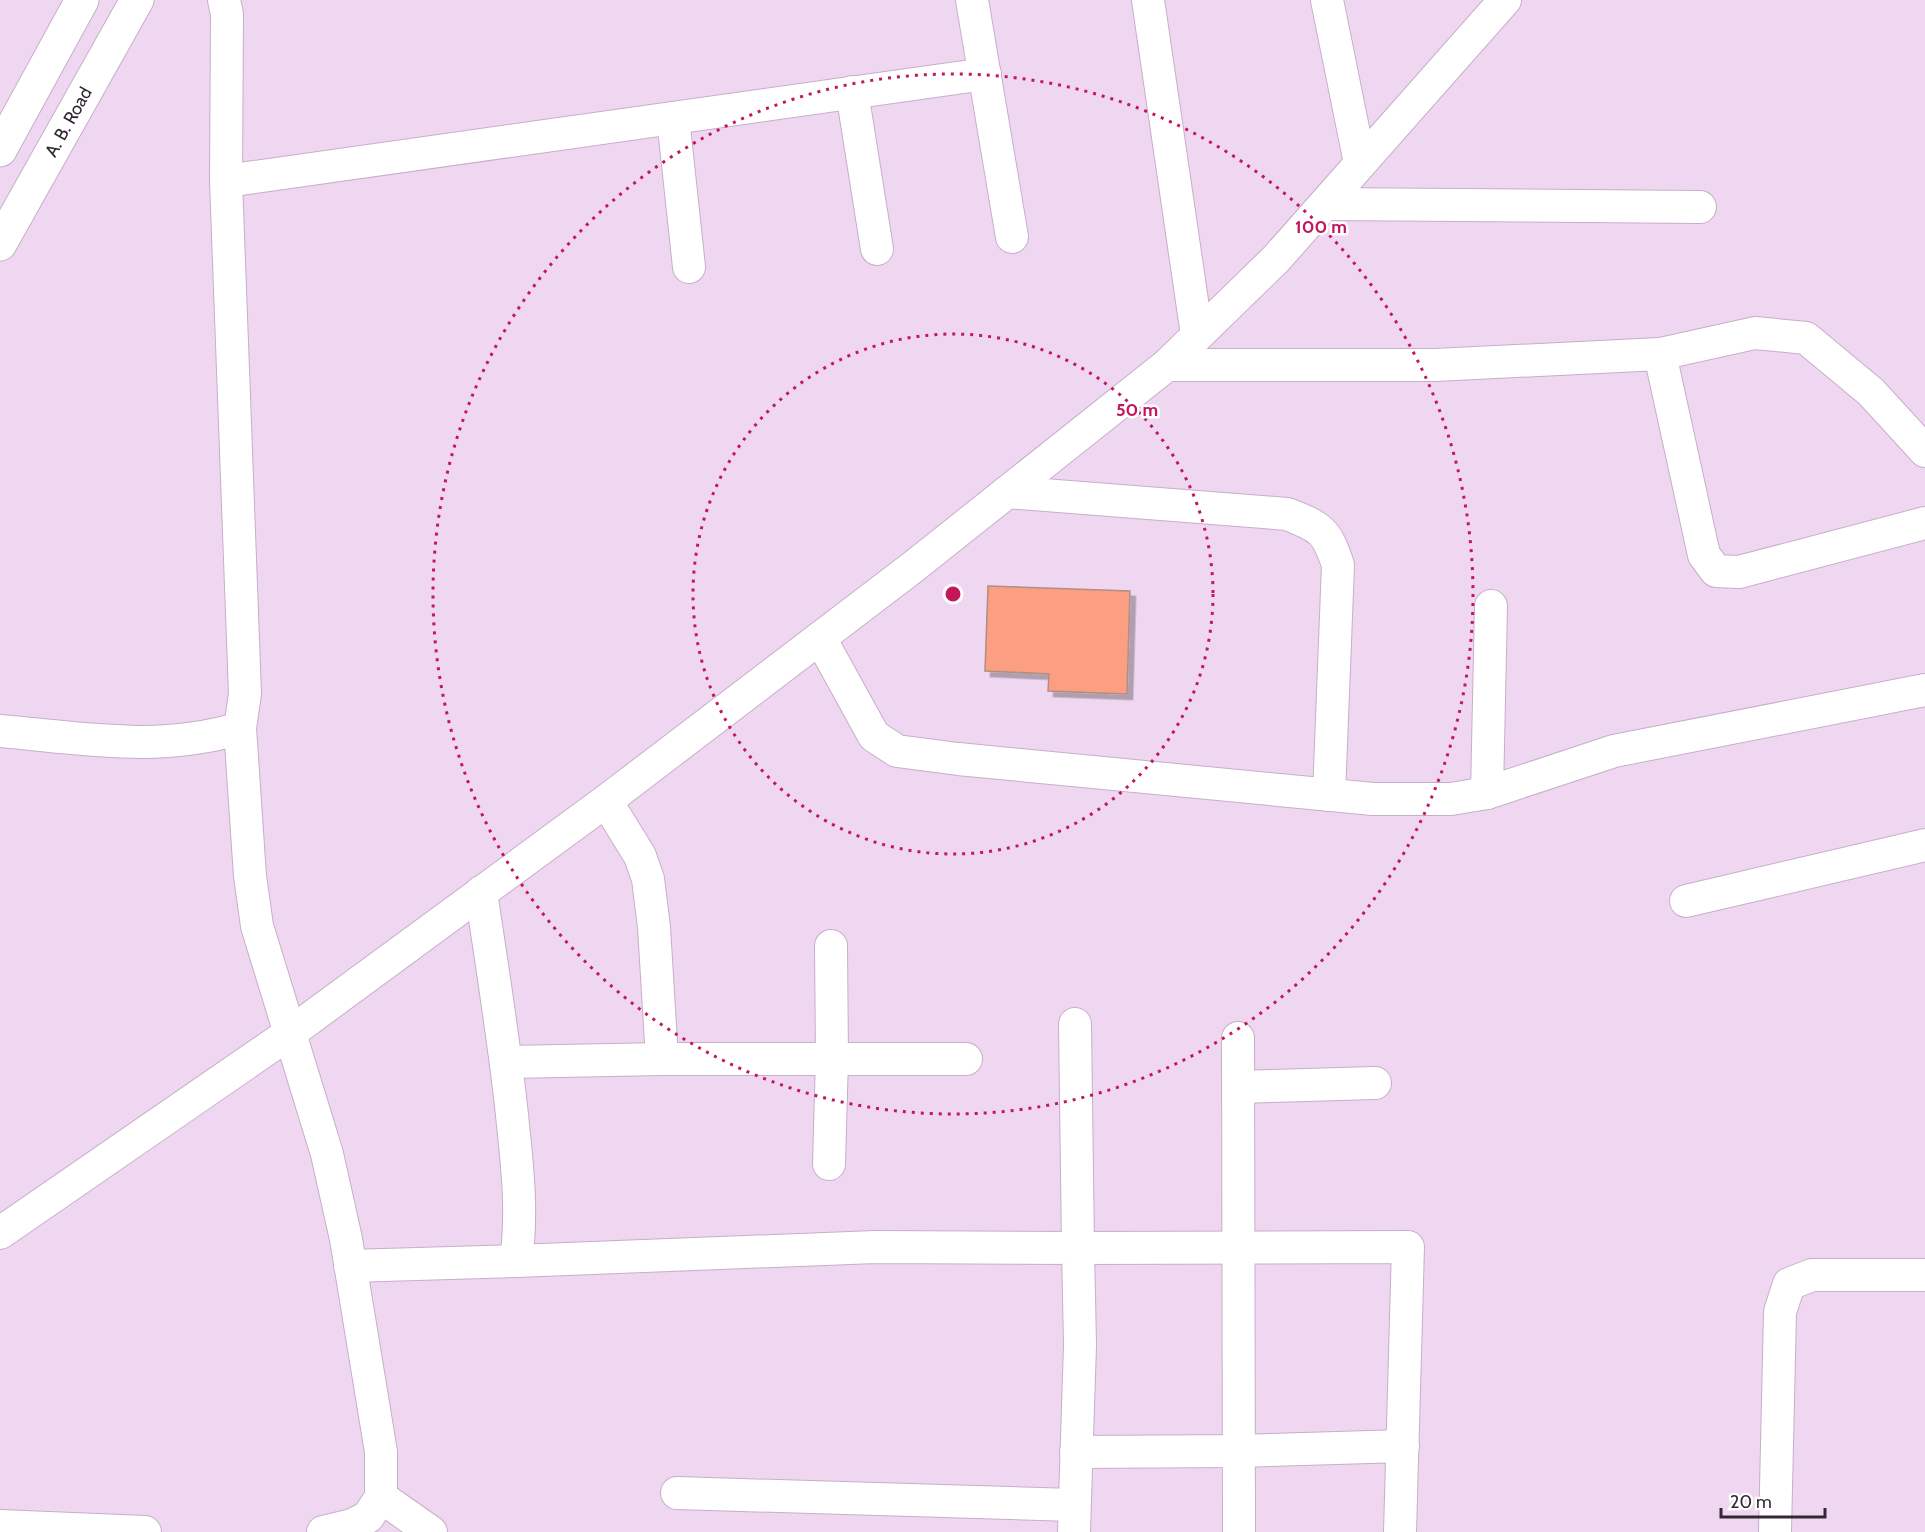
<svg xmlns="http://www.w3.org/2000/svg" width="1925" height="1532" viewBox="0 0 1925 1532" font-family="Cabin,sans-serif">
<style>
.building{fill:#fb9e81;stroke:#af8e83;stroke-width:1.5;filter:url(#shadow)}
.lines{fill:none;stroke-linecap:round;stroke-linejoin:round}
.minor-casing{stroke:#c6afc8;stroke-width:34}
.secondary-casing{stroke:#c6afc8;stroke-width:35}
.minor{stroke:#fff;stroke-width:32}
.secondary{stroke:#fff;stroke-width:33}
.ring{fill:none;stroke:#c2185b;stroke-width:3;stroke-dasharray:3 6}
.labels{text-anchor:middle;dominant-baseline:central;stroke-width:5;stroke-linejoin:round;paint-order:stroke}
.street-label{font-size:18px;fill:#312832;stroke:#fff}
.centre{fill:#c2185b;stroke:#fff;stroke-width:3}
.ring-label{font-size:18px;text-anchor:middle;font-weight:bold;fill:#c2185b;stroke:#fff;stroke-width:5;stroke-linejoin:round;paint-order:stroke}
</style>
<defs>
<filter id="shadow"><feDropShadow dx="5.5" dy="5.5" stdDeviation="0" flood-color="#0004"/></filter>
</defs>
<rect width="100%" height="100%" fill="#f0d7f1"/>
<polygon class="building" points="988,586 1130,591 1127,694 1048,691 1049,674 985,671"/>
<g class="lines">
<g class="minor-casing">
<g id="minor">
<polyline points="972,0 1012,237"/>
<polyline points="1148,0 1197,335"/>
<polyline points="1327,0 1360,163"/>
<polyline points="852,92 877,249"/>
<polyline points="673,118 689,267"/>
<polyline points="226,181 985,74"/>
<polyline points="1325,204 1700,207"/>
<polyline points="1660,354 1704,555 1716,571 1739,572 1925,523"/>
<polyline points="1167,365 1435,365 1660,354 1755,333 1806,338 1871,392 1925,451"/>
<path d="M1007,492L1287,514C1321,527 1327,531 1338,565L1329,795"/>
<polyline points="820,638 874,736 897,751 958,759 1373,799 1451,799 1487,793 1614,751 1925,690"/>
<polyline points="240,728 250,876 257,926 327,1154 346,1239 381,1452 381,1497 368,1517 352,1525 323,1532"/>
<path d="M0,731C81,738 160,753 240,728L245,694L226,181L227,14L224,0"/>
<polyline points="1487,793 1491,606"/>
<polyline points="606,801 640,856 648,879 654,927 662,1059"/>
<path d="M481,892C492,966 504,1040 512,1115C517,1164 523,1211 516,1261L875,1247L1078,1248L1080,1345L1074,1532"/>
<polyline points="1686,901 1925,845"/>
<polyline points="1075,1024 1078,1248 1408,1247 1400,1532"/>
<polyline points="1238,1038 1239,1532"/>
<polyline points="507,1062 662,1059 966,1059"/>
<polyline points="1239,1087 1375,1083"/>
<polyline points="829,1164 832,1058 831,946"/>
<polyline points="0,1233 290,1033 606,801 913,567 1167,365 1276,259 1505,0"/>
<polyline points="350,1266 516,1261"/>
<polyline points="1076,1452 1239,1451 1403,1446"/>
<polyline points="677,1493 1073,1505"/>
<polyline points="381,1497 431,1532"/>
<polyline points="0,1526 145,1532"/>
<polyline points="1775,1532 1780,1312 1789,1284 1812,1275 1925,1275"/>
</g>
</g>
<g class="secondary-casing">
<g id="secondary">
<polyline points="0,150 82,0"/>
<path id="s1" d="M0,244L137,0"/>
</g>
</g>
<use href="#minor" class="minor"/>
<use href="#secondary" class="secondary"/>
</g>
<g class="ring">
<circle cx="953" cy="594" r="260"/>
<circle cx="953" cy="594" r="520"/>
</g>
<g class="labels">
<g class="street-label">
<text stroke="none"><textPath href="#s1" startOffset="140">A. B. Road</textPath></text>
</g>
</g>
<circle cx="953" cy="594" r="9" class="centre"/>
<g class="ring-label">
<text x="1321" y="233">100 m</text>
<text x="1137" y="416">50 m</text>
</g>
<path d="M1721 1508v9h104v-9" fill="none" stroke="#312832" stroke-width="3"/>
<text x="1730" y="1508" font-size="18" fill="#312832" stroke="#ffffff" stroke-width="4.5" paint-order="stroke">20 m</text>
</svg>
